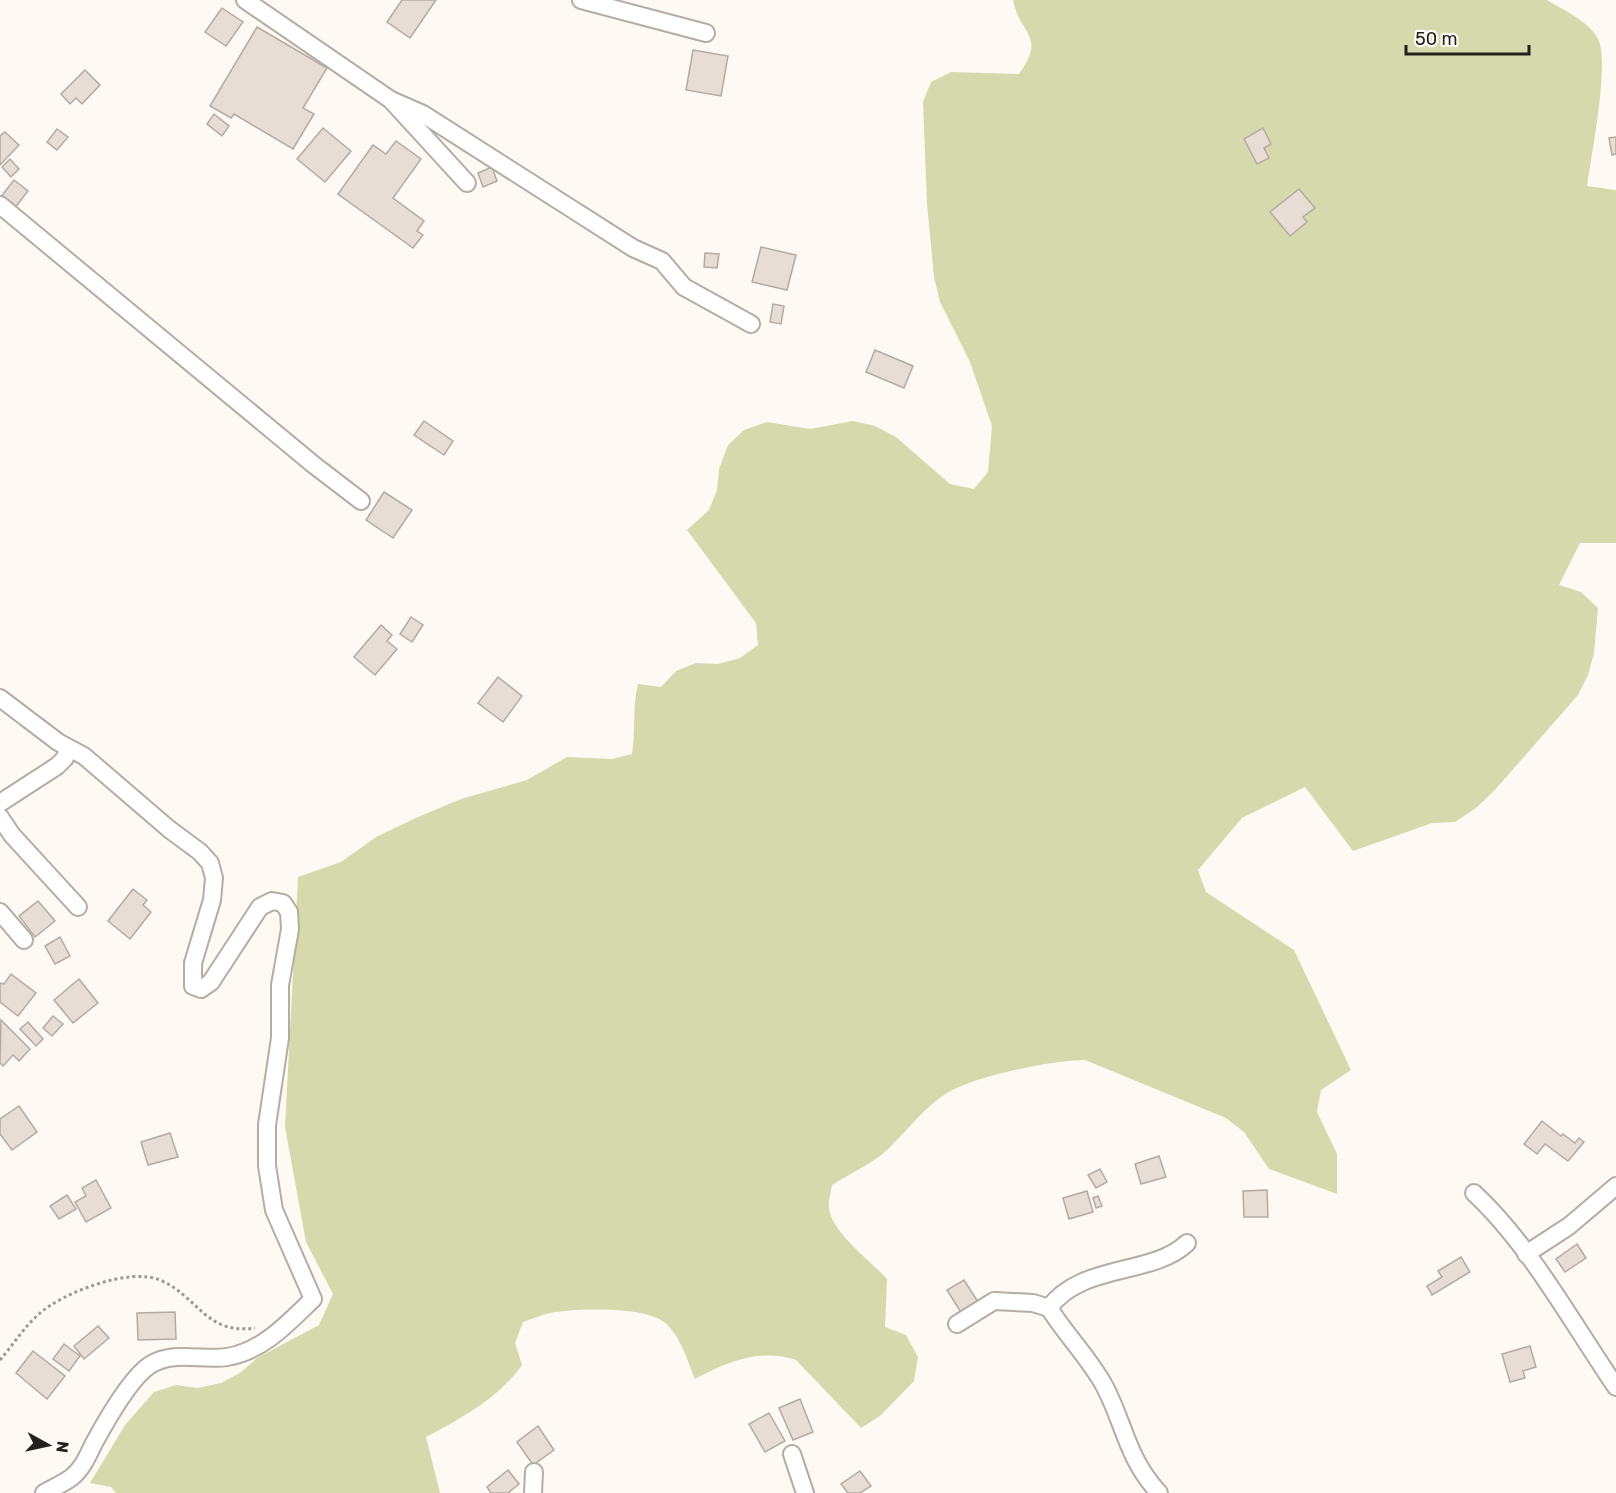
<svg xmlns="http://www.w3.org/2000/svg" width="1616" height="1493" viewBox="0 0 1616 1493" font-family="Rubik,sans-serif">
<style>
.green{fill:#d5d9ab}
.building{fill:#e7ddd5;stroke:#b4aaa2;stroke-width:1.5}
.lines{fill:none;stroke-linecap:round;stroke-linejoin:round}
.minor-casing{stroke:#b5aca4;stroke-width:20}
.path{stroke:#9e9995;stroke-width:3;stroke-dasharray:3 3;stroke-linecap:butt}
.minor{stroke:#fff;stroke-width:16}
</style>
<rect width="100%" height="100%" fill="#fff9f4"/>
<path class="green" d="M1013,0H1547C1563,10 1589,21 1598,39C1610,62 1591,157 1587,186L1616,190V543H1580L1559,585L1581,592L1598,608L1594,653L1588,675L1578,695L1494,791L1476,808L1455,822L1432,823L1353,851L1305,787L1242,818L1198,870L1206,892L1294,950L1351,1070L1321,1090L1317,1112L1337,1154V1194L1269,1169L1244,1132L1226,1118L1085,1060C1052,1060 976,1076 947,1093C925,1107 911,1126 893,1144C877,1162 852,1172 832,1185C831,1192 828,1201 829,1208C831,1232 871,1261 887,1279L885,1327L906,1335L918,1357L914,1381L880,1416L861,1428L796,1360C760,1348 727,1362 695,1379C687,1360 681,1336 664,1322C645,1306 574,1308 550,1313C541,1315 532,1319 523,1322L515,1343L522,1365C499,1398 462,1418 426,1437L440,1493H116L111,1487L90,1483L125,1425L154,1392L176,1385L198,1388L221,1383L240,1373L257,1358L319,1325L333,1294L306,1242L285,1127L298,877L341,862L376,837L418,817L461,799L527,780L567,757L612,759L632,754C636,729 632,708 638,684L661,687L676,671L696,663L718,664L740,658L758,645L756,623L687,530L709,510L717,490L719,469L728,445L744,430L767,422L810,429L853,421L875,426L896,437L950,484L974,489L988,472L992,426L970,362L940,302L934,277L927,204L923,102L931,82L951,72L1019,74C1047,35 1020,36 1013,0Z"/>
<g class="building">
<polygon points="402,0 436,0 410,38 387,22"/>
<polygon points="222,8 243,22 226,46 205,32"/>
<polygon points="257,27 327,68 303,108 314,114 293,149 234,114 231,118 210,106"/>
<polygon points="693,50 728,56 721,96 686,90"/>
<polygon points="85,70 100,85 82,104 76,98 70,104 61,94"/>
<polygon points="214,114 229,126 222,136 207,124"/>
<polygon points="323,128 351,151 325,182 297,159"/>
<polygon points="1263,128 1271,144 1264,148 1269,158 1257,164 1244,139"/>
<polygon points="57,129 68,137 57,150 47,142"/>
<polygon points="5,132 19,145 0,165 0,136"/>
<polygon points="1616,137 1616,154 1612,155 1609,138"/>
<polygon points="396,141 421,159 393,198 424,221 417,231 423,235 413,248 338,194 373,145 386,154"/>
<polygon points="10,159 19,169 11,177 2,167"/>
<polygon points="492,167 497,181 483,187 478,173"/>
<polygon points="14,180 28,191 14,209 0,198"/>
<polygon points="1299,189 1315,208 1303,217 1307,222 1290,236 1270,212"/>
<polygon points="761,247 796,255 787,290 752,282"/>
<polygon points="705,253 719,254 717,268 704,267"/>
<polygon points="773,304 784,306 781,324 770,322"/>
<polygon points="875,350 913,366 904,388 866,372"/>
<polygon points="424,421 453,441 444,455 414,435"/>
<polygon points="384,492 412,510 393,538 366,520"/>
<polygon points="411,617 423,625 412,642 400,634"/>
<polygon points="381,625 392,635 387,641 397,649 375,675 354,657"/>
<polygon points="498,677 522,696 503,722 478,703"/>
<polygon points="133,889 147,900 143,905 151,912 130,939 108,921"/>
<polygon points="38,901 55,921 35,937 19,916"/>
<polygon points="60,937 70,956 55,964 45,946"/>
<polygon points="11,974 36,993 18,1016 0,1002 0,983 4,984"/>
<polygon points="79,979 98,1003 73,1023 54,1000"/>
<polygon points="53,1016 63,1024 52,1036 43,1028"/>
<polygon points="1,1020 30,1049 19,1061 13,1055 3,1066 0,1063"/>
<polygon points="28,1022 43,1039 36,1046 20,1029"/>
<polygon points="19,1106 37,1132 12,1150 0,1134 0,1119"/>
<polygon points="1542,1121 1561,1136 1563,1134 1575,1143 1579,1138 1584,1142 1568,1161 1545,1144 1537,1154 1524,1144"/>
<polygon points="170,1133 178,1157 148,1165 141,1142"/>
<polygon points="1159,1156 1166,1177 1141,1184 1135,1164"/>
<polygon points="1100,1169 1107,1182 1096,1188 1088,1175"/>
<polygon points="96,1180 111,1208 86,1222 75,1202 86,1196 82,1188"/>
<polygon points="1267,1190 1268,1217 1244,1217 1243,1191"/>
<polygon points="1087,1191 1093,1212 1069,1219 1063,1198"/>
<polygon points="67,1195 76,1209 59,1219 50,1206"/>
<polygon points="1098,1196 1102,1206 1096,1208 1093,1198"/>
<polygon points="1577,1244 1586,1258 1565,1272 1556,1259"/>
<polygon points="1461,1257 1470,1272 1432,1295 1427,1286 1442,1277 1438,1271"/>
<polygon points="964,1280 982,1308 965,1319 947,1290"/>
<polygon points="175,1312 176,1339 138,1340 137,1313"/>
<polygon points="98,1326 109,1338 84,1359 74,1346"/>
<polygon points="64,1344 80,1356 69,1371 53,1359"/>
<polygon points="1530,1346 1536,1367 1523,1371 1525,1378 1510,1382 1502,1354"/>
<polygon points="33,1351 65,1376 47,1399 16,1373"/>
<polygon points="800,1399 813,1432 793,1440 779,1408"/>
<polygon points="769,1413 785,1441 765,1452 749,1424"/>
<polygon points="538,1426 554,1450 533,1465 517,1442"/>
<polygon points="508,1470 519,1484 508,1493 491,1493 487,1487"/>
<polygon points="860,1471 871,1486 860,1493 848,1493 841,1484"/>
</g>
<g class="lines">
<g class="minor-casing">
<g id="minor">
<polyline points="245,0 391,100 467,183"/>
<polyline points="581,0 706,33"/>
<polyline points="391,100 423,114 633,248 662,261 684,287 751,324"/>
<polyline points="0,205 314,465 361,501"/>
<path d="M0,698L58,742L84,756L169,829L200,852L210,863L214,878L212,900L193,963V986L201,989L211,982L260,907L272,901L283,903L289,912L290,929L280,985V1038L267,1125V1166L274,1210L313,1299C288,1323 263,1351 227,1357C202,1361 174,1350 150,1365C130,1378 106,1421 94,1443C88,1455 83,1468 72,1477C64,1483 53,1488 44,1493"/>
<polyline points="0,803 57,766 65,758 68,748"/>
<polyline points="0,817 12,835 78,907"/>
<polyline points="0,912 24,940"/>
<path d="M1474,1193C1530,1245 1572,1323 1616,1387"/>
<polyline points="1526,1254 1569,1226 1616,1186"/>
<polyline points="957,1324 994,1301 1033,1303 1049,1308"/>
<polyline points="792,1454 805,1493"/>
<polyline points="533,1493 534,1472"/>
<path d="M1159,1493C1127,1458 1125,1426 1105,1387C1090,1359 1066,1335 1049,1308C1081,1263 1153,1276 1187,1243"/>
</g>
</g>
<path class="path" d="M0,1360C13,1345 24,1327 39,1314C62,1293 129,1267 160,1280C198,1296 205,1335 255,1328"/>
<use href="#minor" class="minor"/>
</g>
<g transform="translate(48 1445) rotate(98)" stroke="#fff9f4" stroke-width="4.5" paint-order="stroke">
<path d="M0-4.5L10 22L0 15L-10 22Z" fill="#23201d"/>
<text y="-9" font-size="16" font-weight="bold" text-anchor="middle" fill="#23201d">N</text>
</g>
<path d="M1406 45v9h123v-9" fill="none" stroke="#23201d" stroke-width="3"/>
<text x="1415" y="45" font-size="18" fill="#23201d" stroke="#fff9f4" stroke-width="4.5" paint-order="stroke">50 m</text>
</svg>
